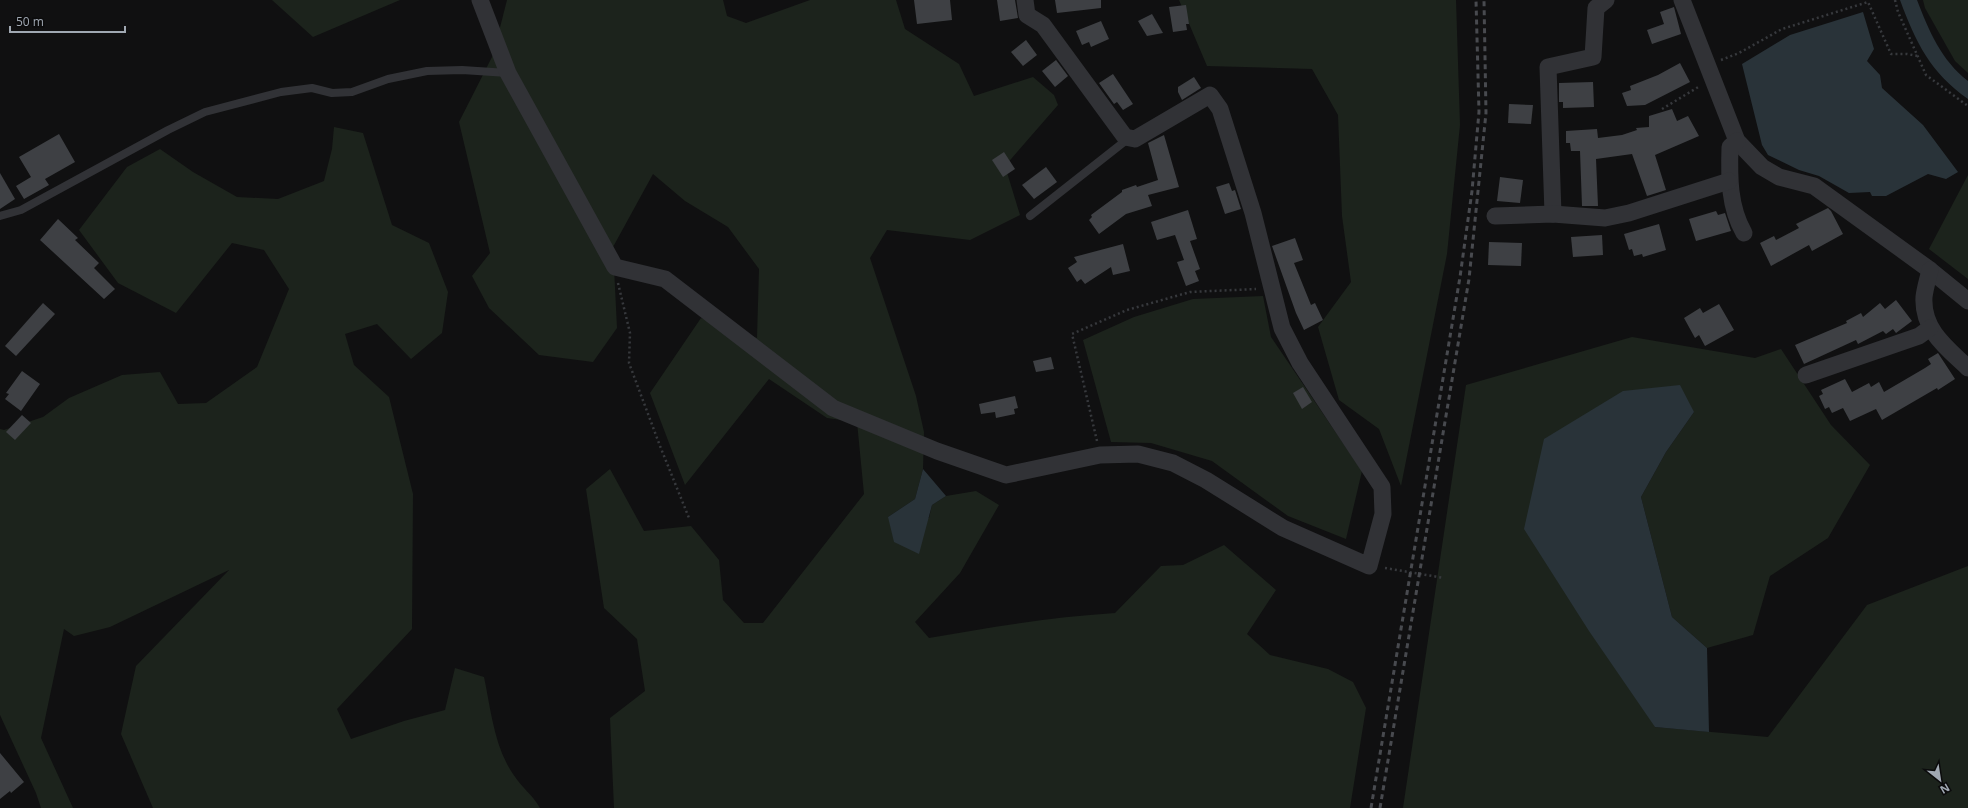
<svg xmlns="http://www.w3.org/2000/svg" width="1968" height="808" viewBox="0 0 1968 808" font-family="'Open Sans',sans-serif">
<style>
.green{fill:#1c231c}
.water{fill:#293339}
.building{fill:#3e4044}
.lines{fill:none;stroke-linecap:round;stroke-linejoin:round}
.path{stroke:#37393d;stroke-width:2.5;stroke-dasharray:2 3;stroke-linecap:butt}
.service{stroke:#313236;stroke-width:8}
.minor{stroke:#313236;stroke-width:17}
.rail{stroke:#484a4f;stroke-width:3;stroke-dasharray:5 4;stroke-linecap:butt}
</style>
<rect width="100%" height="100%" fill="#101011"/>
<g class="green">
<polygon points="272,0 400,0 313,37"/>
<path d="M507,0H723L727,16L746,23L810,0H896L905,29L959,64L974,96L1033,77L1054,95L1058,105L1005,166L1020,215L970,240L887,230L870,258L916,396L924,432L923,469L915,499L888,517L929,518L932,505L946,496L976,491L999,505L960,573L915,622L929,638C991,627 1052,617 1115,613L1161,566L1183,565L1224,545L1276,590L1247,634L1270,655L1328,669L1353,682L1366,708L1350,808H614L610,718L645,691L637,639L604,608L586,489L610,469L644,531L691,526L719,560L723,600L744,623H763L864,494L857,422L827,418L769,379L685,485L650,393L701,318L757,338L759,269L728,227L685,201L653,174L613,247L617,328L593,362L539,355L489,308L472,276L490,253L459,122L493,55Z"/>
<polygon points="1179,0 1456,0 1460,125 1447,254 1401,486 1379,429 1339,400 1318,327 1351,282 1342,216 1338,115 1312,69 1207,66"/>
<polygon points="1923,0 1968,0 1968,73 1955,61 1925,8"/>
<path d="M334,127L363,133L392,225L429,243L448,292L442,333L411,359L377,324L345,334L354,365L389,397L413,494L412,629L337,709L351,739L404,721L445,710L455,668L484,677C491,710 494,746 513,774C521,787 532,794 540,808H153L121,734L136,666L229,570L110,627L74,636L64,629L41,738L73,808H41L36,793L0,715V429L4,430L43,417L69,398L122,375L160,372L178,404L206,403L257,367L289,289L264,250L232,243L176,313L118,283L79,230L127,167L160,149L193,172L237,197L278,199L324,181L332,149Z"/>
<polygon points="1968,175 1968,279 1929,249"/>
<polygon points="1263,296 1271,337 1362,471 1346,539 1288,516 1212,461 1151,443 1111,442 1083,340 1134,317 1193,299"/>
<polygon points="1632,337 1755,358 1781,349 1831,425 1870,465 1828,538 1770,576 1753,635 1707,648 1672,617 1641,497 1666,452 1694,412 1623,391 1655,727 1768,737 1867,605 1968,566 1968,808 1403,808 1466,385"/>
</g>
<g class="water">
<path d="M1900,0H1917C1929,31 1941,60 1968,81V99C1930,72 1916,43 1900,0Z"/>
<polygon points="1863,12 1874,49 1867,61 1880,75 1882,88 1923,125 1958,172 1946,179 1928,174 1886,196 1872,196 1870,192 1849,193 1819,176 1799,170 1768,155 1762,145 1742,64 1790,35"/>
<polygon points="1680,385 1694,412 1666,452 1641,497 1672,617 1707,648 1709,732 1655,727 1589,631 1524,529 1544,439 1623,391"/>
<polygon points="923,469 946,496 932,505 919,554 894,542 888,517 915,499"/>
</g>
<g class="building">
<polygon points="914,0 950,0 952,20 917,24"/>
<polygon points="997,0 1015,0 1018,18 1000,21"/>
<polygon points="1055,0 1101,0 1101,8 1057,13"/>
<polygon points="1186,5 1189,24 1186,24 1187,30 1173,32 1169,7"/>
<polygon points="1674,7 1681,34 1652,44 1647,30 1664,24 1660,12"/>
<polygon points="1152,14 1163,33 1147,36 1138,21"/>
<polygon points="1101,21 1109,39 1091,47 1089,42 1082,45 1076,31"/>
<polygon points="1026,40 1037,55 1023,66 1011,52"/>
<polygon points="1056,60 1068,76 1055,87 1042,71"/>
<polygon points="1680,63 1690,82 1645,105 1627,106 1622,93 1631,90 1630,86 1658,75"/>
<polygon points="1113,74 1133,104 1123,110 1117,102 1114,104 1099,83"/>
<polygon points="1194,77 1201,88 1182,100 1178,92 1178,87"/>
<polygon points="1593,82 1594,107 1563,108 1563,102 1559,102 1559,83"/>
<polygon points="1509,104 1533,105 1531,124 1508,123"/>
<polygon points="1672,109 1677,121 1688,116 1699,136 1655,155 1666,190 1647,196 1632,154 1596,159 1598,206 1582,206 1580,151 1571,151 1570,143 1566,143 1566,131 1597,129 1598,138 1622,135 1637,130 1636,128 1649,127 1649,116"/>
<polygon points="59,134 75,162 45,179 49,185 24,199 16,186 31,177 19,157"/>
<polygon points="1164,135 1179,187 1148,195 1152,206 1126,214 1099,234 1089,220 1092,217 1091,215 1122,192 1122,190 1136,185 1137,187 1158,180 1148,143"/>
<polygon points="1004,152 1015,169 1003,177 992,160"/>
<polygon points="1046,167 1057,182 1034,199 1022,185"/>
<polygon points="0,173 15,199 0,209"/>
<polygon points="1500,177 1523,180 1520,203 1497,201"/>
<polygon points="1229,183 1232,191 1235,190 1241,209 1225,214 1216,187"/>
<polygon points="1828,208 1831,211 1843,234 1812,251 1809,245 1771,266 1760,243 1774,236 1776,240 1799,228 1796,224"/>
<polygon points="1188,210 1197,239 1190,241 1200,269 1195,271 1199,281 1186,286 1177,262 1184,260 1175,235 1157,240 1151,222"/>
<polygon points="1716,211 1718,215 1725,213 1731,231 1696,241 1689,219"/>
<polygon points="58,219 78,238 75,240 99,263 94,268 115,289 104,299 40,240"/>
<polygon points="1659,224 1666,250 1643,257 1642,254 1634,256 1632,249 1629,250 1624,234"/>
<polygon points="1602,235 1603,255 1573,257 1571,237"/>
<polygon points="1295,238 1303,260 1294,263 1311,305 1315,303 1323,320 1304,330 1296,313 1272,246"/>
<polygon points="1489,242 1522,243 1521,266 1488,265"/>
<polygon points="1123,244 1130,271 1113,275 1111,267 1085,284 1081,279 1077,282 1068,268 1077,262 1074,257"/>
<polygon points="1896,300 1912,321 1896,333 1893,329 1886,334 1883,331 1858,344 1856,340 1804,364 1795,345 1847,323 1846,321 1861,313 1863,317 1880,303 1885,309"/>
<polygon points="43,303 55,314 16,356 5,346"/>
<polygon points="1719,304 1734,330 1705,346 1699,335 1695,338 1684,318 1700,308 1703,313"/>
<polygon points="1938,353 1955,379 1938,390 1937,388 1882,420 1876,409 1850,421 1843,408 1832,413 1829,407 1825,409 1819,396 1823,394 1821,390 1845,379 1852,392 1869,383 1871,387 1879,382 1884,392 1925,368 1931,364 1928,359"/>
<polygon points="1051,357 1054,369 1036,372 1033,361"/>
<polygon points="22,371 40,384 21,411 5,399 9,394 6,393"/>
<polygon points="1303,387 1312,402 1302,409 1293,393"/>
<polygon points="1015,396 1018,408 1014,409 1015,414 996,418 995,412 981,414 979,404"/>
<polygon points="22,415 31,423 15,440 6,432"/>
<polygon points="0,753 24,782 11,793 10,791 0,799"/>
</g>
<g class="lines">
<g class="path">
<polyline points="1895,0 1898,12 1926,75 1968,106"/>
<polyline points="1721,60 1739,53 1782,29 1868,2 1891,54 1907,54 1918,56"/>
<polyline points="1662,109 1700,86"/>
<polyline points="618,283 630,333 629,363 660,446 689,518"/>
<polyline points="1097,441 1072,334 1127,310 1190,292 1256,289"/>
<polyline points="1385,568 1444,578"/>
</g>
<g class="service">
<polyline points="0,216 21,210 168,130 205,112 281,92 312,88 332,93 352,92 388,79 427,71 462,70 508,73"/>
<polyline points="1030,216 1129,138"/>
</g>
<g class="minor">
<polyline points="480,0 508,73 615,267 665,279 833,408 937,451 1006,475 1100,455 1138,454 1173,463 1206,480 1283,528 1369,566 1383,514 1382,487 1300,363 1282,328 1253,213 1220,109 1210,95 1135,139 1125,137 1043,25 1027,15 1025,0"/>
<polyline points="1682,0 1737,141 1762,167 1779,177 1814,186 1930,270 1968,301"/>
<path d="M1737,141L1730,147C1729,177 1729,207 1744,233"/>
<polyline points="1553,214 1548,67 1593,57 1596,8 1606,0"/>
<polyline points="1495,216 1553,214 1605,218 1629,213 1729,181"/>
<path d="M1930,270C1928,279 1925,288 1924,297C1922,330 1947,348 1968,368"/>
<polyline points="1806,375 1919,336 1930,328"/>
</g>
<g class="rail">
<polyline points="1371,808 1460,277 1472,191 1479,112 1476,0"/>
<polyline points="1380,808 1469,279 1486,113 1484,0"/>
</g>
</g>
<g transform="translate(1940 780) rotate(150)" stroke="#0b0b0c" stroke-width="3" paint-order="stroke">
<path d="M0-3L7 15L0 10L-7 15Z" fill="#a0a8b2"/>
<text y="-6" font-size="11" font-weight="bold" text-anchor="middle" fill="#a0a8b2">N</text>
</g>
<path d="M10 26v6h115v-6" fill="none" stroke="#a0a8b2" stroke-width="2"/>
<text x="16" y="26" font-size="12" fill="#a0a8b2" stroke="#0b0b0c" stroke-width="3" paint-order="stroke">50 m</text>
</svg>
